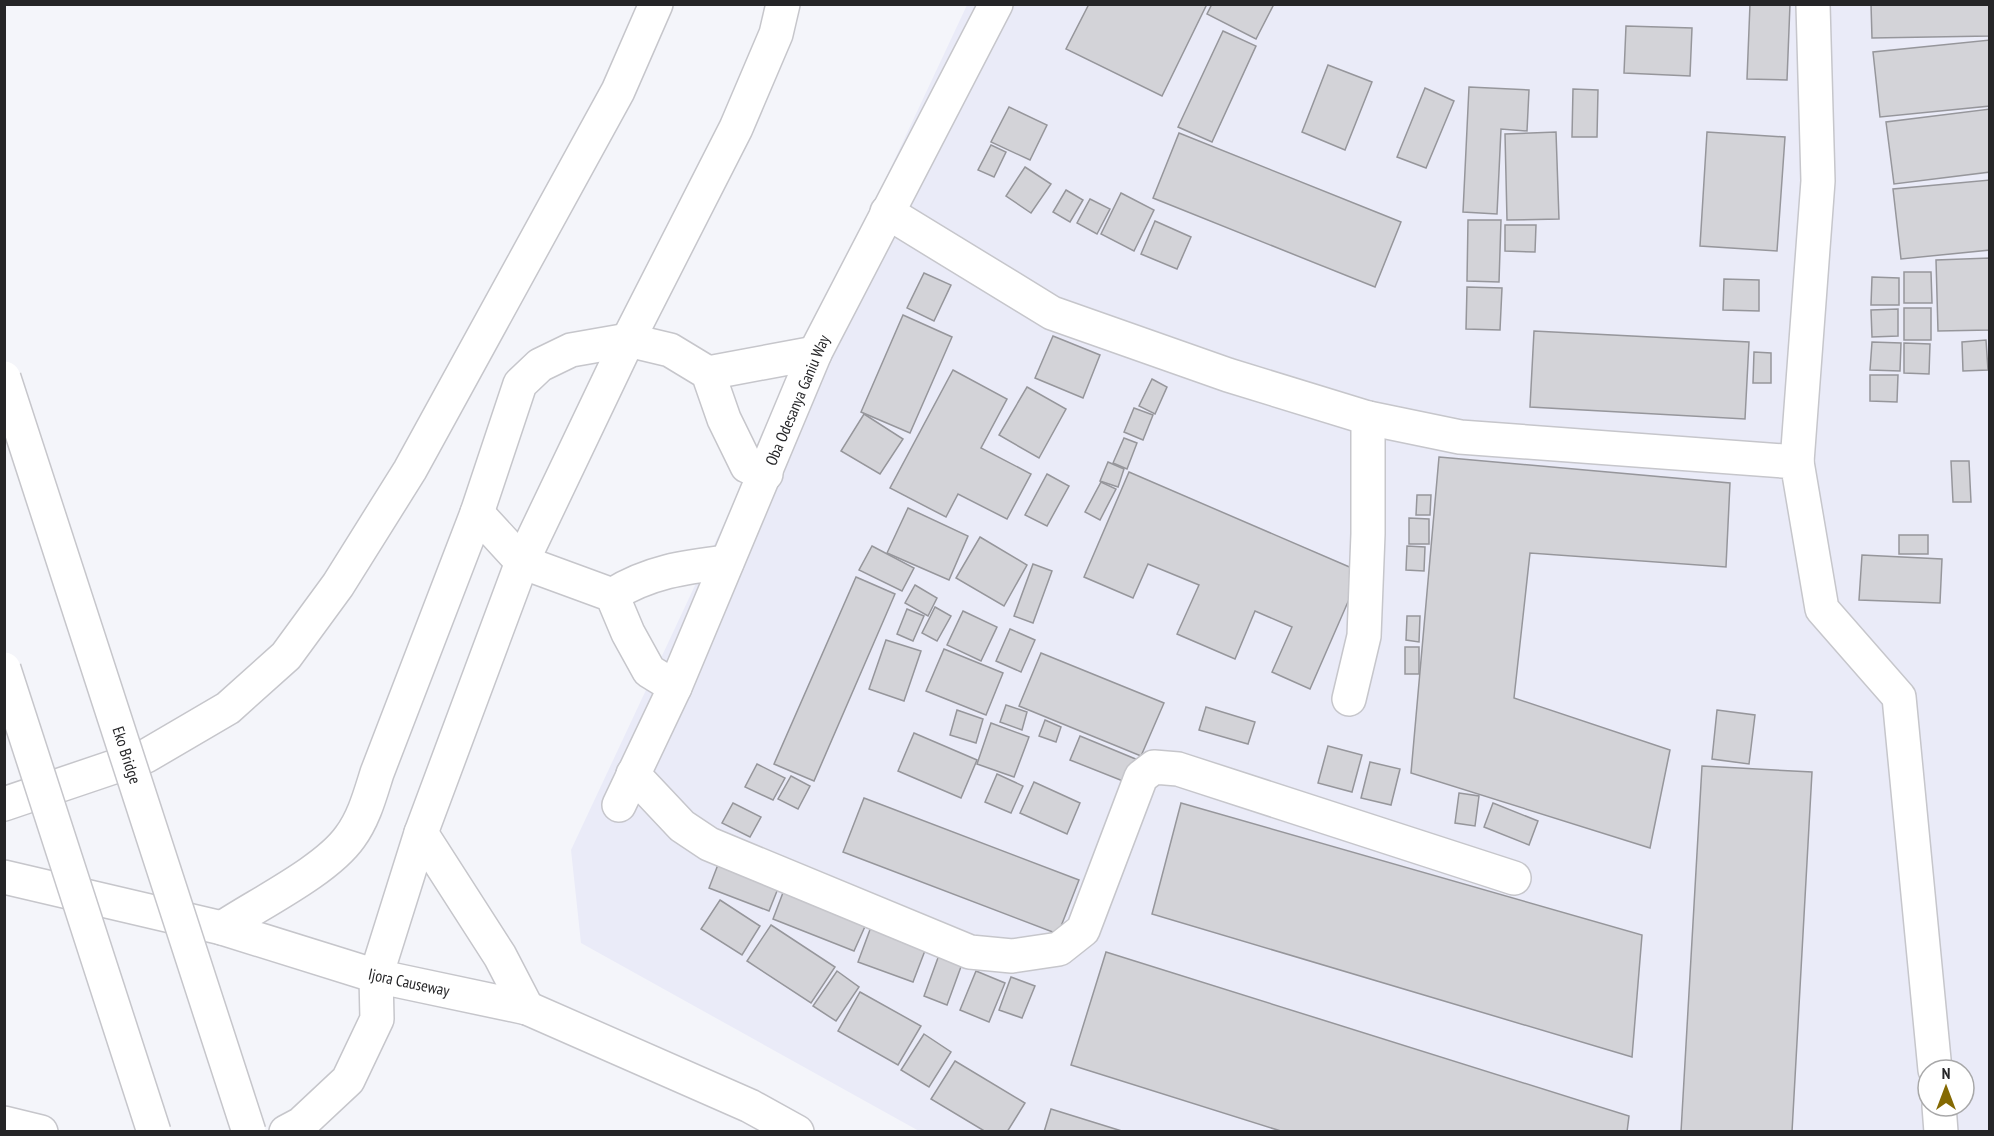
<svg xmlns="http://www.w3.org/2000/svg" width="1994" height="1136" viewBox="0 0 1994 1136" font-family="'PT Sans Narrow',sans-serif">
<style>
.built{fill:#eaebf8;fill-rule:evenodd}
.building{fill:#d3d3d8;stroke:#96969b;stroke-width:1.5}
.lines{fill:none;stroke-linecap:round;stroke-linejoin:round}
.minor-casing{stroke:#c6c6cb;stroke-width:36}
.major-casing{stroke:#c6c6cb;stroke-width:36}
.highway-casing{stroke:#c6c6cb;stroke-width:36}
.minor{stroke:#fff;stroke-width:33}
.major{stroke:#fff;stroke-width:33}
.highway{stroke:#fff;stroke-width:33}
.highway-bridge-casing{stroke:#c6c6cb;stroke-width:36;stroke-linecap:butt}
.highway-bridge{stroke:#fff;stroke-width:33}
.labels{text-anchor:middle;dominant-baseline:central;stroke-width:4.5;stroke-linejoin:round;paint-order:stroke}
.street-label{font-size:16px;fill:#252527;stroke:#fff}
</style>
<rect width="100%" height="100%" fill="#f4f5fa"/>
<path class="built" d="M967,5H1989V1131H919L581,943L571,850ZM1928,1070H1964V1106H1928Z"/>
<g class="building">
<polygon points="1089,4 1207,4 1162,96 1066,49"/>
<polygon points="1212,4 1274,4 1256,39 1207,14"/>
<polygon points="1750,4 1790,4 1787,80 1747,79"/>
<polygon points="1871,4 1990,4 1990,36 1872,38"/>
<polygon points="1626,26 1692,28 1690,76 1624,73"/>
<polygon points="1223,31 1256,46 1212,142 1178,127"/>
<polygon points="1990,40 1990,106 1880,117 1873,52"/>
<polygon points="1328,65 1372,82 1345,150 1302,132"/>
<polygon points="1469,87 1529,90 1527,131 1501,129 1497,214 1463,212"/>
<polygon points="1425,88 1454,101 1426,168 1397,157"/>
<polygon points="1573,89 1598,90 1597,137 1572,137"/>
<polygon points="1009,107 1047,125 1030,160 991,142"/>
<polygon points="1990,109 1990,172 1894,184 1886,122"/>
<polygon points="1556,132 1559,219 1507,220 1505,134"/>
<polygon points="1707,132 1785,137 1777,251 1700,246"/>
<polygon points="1179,133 1401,222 1375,287 1153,198"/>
<polygon points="991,145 1006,152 994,177 978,170"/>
<polygon points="1025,167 1051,184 1031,213 1006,196"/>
<polygon points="1990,180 1990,250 1901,259 1893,189"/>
<polygon points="1066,190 1083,200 1070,222 1053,212"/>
<polygon points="1121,193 1154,210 1134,251 1101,234"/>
<polygon points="1090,199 1110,209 1097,234 1077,223"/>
<polygon points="1468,220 1501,220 1499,282 1467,281"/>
<polygon points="1155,221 1191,237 1177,269 1141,254"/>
<polygon points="1505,225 1536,225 1535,252 1505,251"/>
<polygon points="1990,258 1990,330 1938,331 1936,260"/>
<polygon points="1904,272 1931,272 1932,303 1904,303"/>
<polygon points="924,273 951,285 934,321 907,308"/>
<polygon points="1872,277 1899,278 1899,305 1871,305"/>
<polygon points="1724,279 1759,280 1759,311 1723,310"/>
<polygon points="1467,287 1502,288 1500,330 1466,329"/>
<rect x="1904" y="308" width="27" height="32"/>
<polygon points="1898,309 1898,336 1872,337 1871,310"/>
<polygon points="903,315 952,337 910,433 861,412"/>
<polygon points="1534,331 1749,342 1745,419 1530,407"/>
<polygon points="1053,336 1100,355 1083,398 1035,378"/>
<polygon points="1986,340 1988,370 1963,371 1962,342"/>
<polygon points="1872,342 1901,343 1900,371 1870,370"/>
<polygon points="1904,343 1930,344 1929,374 1904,373"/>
<polygon points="1754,352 1771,353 1771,383 1753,383"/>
<polygon points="953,370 1007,399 981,448 1031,474 1007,519 958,494 946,517 890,488"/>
<polygon points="1870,375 1898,375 1897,402 1870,401"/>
<polygon points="1152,379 1167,387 1155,414 1139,406"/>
<polygon points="1027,387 1066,409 1039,458 999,435"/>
<polygon points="1134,408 1153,415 1143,440 1124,432"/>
<polygon points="864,414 903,439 880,474 841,451"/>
<polygon points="1124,438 1137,443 1127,469 1113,463"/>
<polygon points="1439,457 1730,483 1726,567 1530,553 1514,698 1670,750 1650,848 1411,773"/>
<polygon points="1951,461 1969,461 1971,502 1953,502"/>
<polygon points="1108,462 1124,469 1118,487 1100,481"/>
<polygon points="1129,472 1361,572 1310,689 1272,672 1292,627 1255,611 1235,659 1177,634 1199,585 1148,564 1133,598 1084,577"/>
<polygon points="1047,474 1069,486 1047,526 1025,515"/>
<polygon points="1101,482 1116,489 1100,520 1085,512"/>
<polygon points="1417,495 1431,495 1430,515 1416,515"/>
<polygon points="908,508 968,536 949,580 887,553"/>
<polygon points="1409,518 1429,519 1429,544 1409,544"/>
<rect x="1899" y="535" width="29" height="19"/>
<polygon points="980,537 1027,565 1004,606 956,578"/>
<polygon points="872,546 914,568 902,591 859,570"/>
<polygon points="1407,546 1425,547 1424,571 1406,570"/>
<polygon points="1862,555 1942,559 1940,603 1859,600"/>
<polygon points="1033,564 1052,571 1033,623 1014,616"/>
<polygon points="856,577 895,594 814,781 774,764"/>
<polygon points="915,585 937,598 928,616 905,603"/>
<polygon points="935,607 951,616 937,641 922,633"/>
<polygon points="907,609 924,616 913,641 897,634"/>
<polygon points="963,611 997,627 981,661 947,645"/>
<polygon points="1407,616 1420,616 1419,642 1406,640"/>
<polygon points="1010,629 1035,640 1021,672 996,661"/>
<polygon points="886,640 921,651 904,701 869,689"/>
<rect x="1405" y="647" width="14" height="27"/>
<polygon points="944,649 1003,673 986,715 926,691"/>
<polygon points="1041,653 1164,703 1141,756 1019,706"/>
<polygon points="1006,705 1027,712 1022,730 1000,722"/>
<polygon points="1206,707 1255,722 1248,744 1199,730"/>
<polygon points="957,710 983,719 976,743 950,735"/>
<polygon points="1717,710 1755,715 1749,764 1712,759"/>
<polygon points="1045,720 1061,727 1056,742 1039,736"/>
<polygon points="991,723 1029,737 1014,777 977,764"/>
<polygon points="914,733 977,760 961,798 898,771"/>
<polygon points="1080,736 1138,760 1128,783 1070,760"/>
<polygon points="1328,746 1362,755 1352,792 1318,783"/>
<polygon points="1370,762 1400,769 1391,805 1361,798"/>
<polygon points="757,764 785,778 773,800 745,787"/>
<polygon points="1702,766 1812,772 1792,1132 1681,1132"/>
<polygon points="997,774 1023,786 1011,813 985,802"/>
<polygon points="791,776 810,786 798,809 778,799"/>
<polygon points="1034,782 1080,803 1067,834 1020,813"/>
<polygon points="1459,793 1479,796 1475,826 1455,823"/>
<polygon points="864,798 1079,880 1058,934 843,852"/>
<polygon points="733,803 761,817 750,837 722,823"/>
<polygon points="1181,803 1642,935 1632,1057 1152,914"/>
<polygon points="1493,803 1538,821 1529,845 1484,827"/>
<polygon points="719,862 779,886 769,911 709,888"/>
<polygon points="784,890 867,922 854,951 773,919"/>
<polygon points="720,900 760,926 742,955 701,929"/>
<polygon points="771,925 835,967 811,1003 747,961"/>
<polygon points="871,927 926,948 913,982 858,962"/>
<polygon points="1106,952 1629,1116 1627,1132 1284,1132 1071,1065"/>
<polygon points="939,955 962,964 947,1005 924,996"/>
<polygon points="837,971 859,987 836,1021 813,1006"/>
<polygon points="976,971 1005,983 989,1022 960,1010"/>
<polygon points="1011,977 1035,986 1022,1018 999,1010"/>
<polygon points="860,992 921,1026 898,1065 838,1031"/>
<polygon points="924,1034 951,1052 929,1087 901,1070"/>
<polygon points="955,1061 1025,1103 1007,1132 986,1132 931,1099"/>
<polygon points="1051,1109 1125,1132 1044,1132"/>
</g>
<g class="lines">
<g class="minor-casing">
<g id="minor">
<polyline points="887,212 1052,313 1228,375 1368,418 1460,437 1797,462 1822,609 1899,697 1935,1070"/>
<polyline points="708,373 815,353"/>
<polyline points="1797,462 1818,181 1813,5"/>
<polyline points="477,513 522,562 612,595 628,633 649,671 675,687"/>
<path d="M612,595C649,572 684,567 727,562"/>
<polyline points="1349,699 1364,636 1368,534 1368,418"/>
<polyline points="633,774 682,826 709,844 970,952 1012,956 1059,949 1083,930 1141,777 1154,767 1178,769 1514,878"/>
<polyline points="619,805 675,687 815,353 996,4"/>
<path d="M222,928C258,904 326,871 350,837C364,818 370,795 377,773L477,513L520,384L540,365L571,350L628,340L670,350L708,373L724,419L747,466L766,474"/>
<polyline points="1939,1106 1941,1132"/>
</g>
</g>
<g class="major-casing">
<g id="major">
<polyline points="421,833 500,956 527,1008"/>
<polyline points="4,877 222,928 376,976 527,1008 750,1106 797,1132"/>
<polyline points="4,1123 41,1132"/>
<polyline points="286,1132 301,1124 348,1080 377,1019 376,976 421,833 522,562 628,340"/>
</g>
</g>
<g class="highway-casing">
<g id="highway">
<polyline points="628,340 736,128 776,34 783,4"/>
<polyline points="4,804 146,756 228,708 286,656 338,585 410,470 618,91 656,4"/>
</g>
</g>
<use href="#minor" class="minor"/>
<use href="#major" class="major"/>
<use href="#highway" class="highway"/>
<g class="highway-bridge-casing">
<g id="highway-bridge">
<polyline points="4,378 249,1132"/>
<polyline points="4,669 154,1132"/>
</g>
</g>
<use href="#highway-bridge" class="highway-bridge"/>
</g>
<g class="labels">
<g class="street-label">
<text transform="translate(797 400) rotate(-67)">Oba Odesanya Ganiu Way</text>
<text transform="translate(127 755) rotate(72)">Eko Bridge</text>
<text transform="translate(409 982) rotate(12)">Ijora Causeway</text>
</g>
</g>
<rect width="1994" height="1136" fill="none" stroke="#252527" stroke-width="12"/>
<g transform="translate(1946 1088)"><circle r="28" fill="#ffffff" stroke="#a8a8a9" stroke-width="1.5"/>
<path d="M0-4.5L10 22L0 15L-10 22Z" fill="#846902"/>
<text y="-9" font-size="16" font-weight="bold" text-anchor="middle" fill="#252527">N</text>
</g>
</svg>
